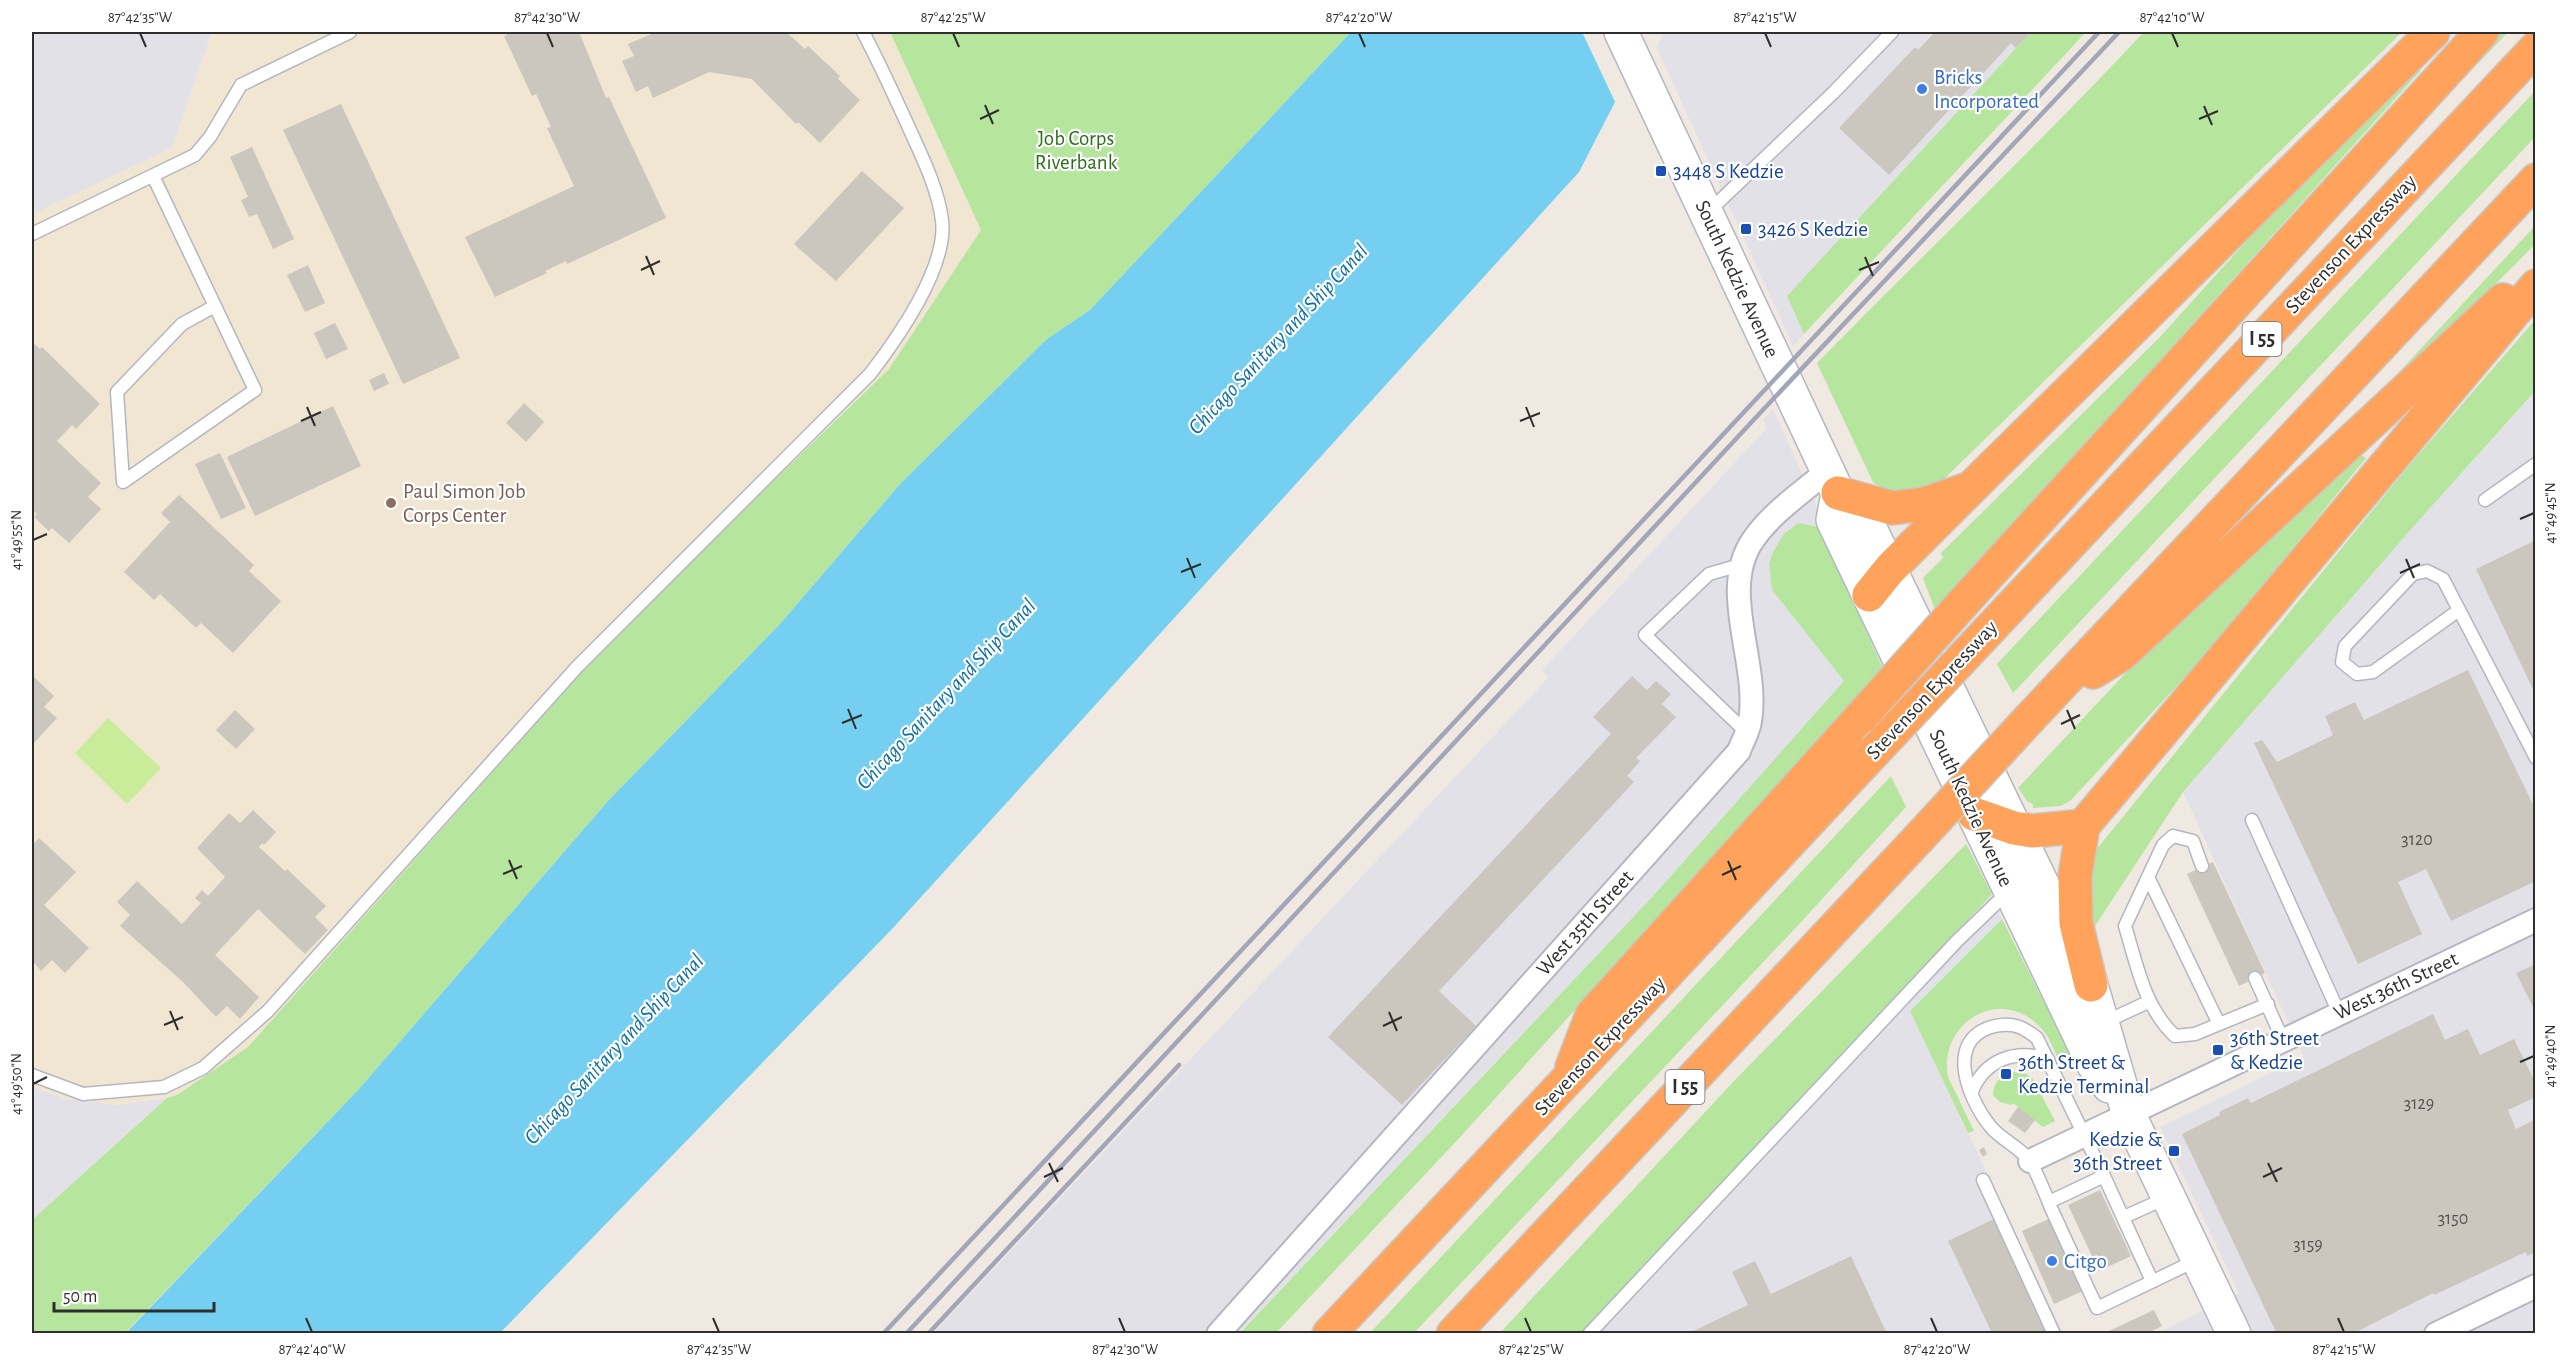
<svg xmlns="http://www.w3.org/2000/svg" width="2567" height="1365" viewBox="0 0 2567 1365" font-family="'Alegreya Sans',sans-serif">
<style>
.industrial{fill:#e3e1e8}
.education{fill:#f0e6d1}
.green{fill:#b6e59e}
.pitch{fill:#c9ec9a}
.water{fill:#75cff0}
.pier{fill:#efe9e1}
.building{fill:#cbc7bf}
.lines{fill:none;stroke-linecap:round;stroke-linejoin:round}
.service-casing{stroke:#b4b7c1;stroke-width:15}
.minor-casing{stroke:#b4b7c1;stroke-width:26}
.secondary-casing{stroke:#b4b7c1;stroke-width:36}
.motorway-casing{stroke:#c9c9c9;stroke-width:36}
.service{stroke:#fff;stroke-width:12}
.minor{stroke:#fff;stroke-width:22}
.secondary{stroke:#fff;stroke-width:33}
.motorway{stroke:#ffa35c;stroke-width:33}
.rail{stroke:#a3a6b8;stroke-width:4.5}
.motorway-bridge-casing{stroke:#c9c9c9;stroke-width:36;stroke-linecap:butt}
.motorway-bridge{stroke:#ffa35c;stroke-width:33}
.ticks{fill:none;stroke:#2e2e2e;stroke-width:2}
.shop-dot{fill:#3f7fe0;stroke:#fff;stroke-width:2}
.transit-dot{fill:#1a4fb4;stroke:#fff;stroke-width:2}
.education-dot{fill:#8d6e63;stroke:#fff;stroke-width:2}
.labels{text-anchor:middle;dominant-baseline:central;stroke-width:4.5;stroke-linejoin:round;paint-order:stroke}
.number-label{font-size:18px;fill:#555452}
.shield{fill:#fff;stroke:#6d6d6d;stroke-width:1.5}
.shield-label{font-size:20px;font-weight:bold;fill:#2e2e2e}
.shop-label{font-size:21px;fill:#366cbe;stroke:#fff;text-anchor:start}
.park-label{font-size:21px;fill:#2c6e1b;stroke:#fff}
.transit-label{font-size:21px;fill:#164399;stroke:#fff;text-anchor:start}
.street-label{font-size:21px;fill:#2e2e2e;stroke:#fff}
.education-label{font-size:21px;fill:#785e54;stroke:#fff;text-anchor:start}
.water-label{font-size:22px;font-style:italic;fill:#0d6fa3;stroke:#fff}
.neatline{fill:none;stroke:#2e2e2e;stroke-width:2}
.ticks-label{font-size:15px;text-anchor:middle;fill:#2e2e2e}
</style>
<rect width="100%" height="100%" fill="#efe9e1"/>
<g class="industrial">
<polygon points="32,32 212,32 172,148 32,218"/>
<polygon points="1663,32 2031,32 1788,296 1804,334 1793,346 1655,44"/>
<polygon points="2535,391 2535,1333 2155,1334 2239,1293 2160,1127 2304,1057 2183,792 2413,527"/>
<polygon points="1773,409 1887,664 1883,669 1821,529 1815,526 1798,523 1772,590 1844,681 1654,895 1239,1333 933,1334 1549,677 1542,670 1767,428 1763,420"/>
<polygon points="1992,894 2002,919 1910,1011 2063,1333 1583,1334"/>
<polygon points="32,1087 67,1099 118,1105 167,1098 32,1220"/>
</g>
<polygon class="education" points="223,32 890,32 981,230 889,369 612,638 248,1047 177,1096 118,1105 67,1099 32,1087 32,214 172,148 211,37"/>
<g class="green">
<polygon points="890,32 1351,32 1090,310 1047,339 901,483 780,624 608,801 359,1089 125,1333 32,1333 32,1220 167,1098 177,1095 248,1047 612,638 889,369 981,230"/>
<polygon points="2031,32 2086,32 1804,334 1787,296"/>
<path d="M2144,32H2402L1944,479L1931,489L1891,494L1873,482L1817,363C1926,252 2038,145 2144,32Z"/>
<polygon points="2499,32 2508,32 2447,96 2444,92"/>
<polygon points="2419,69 2421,70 1935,610 1923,578 1943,558 1941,553 2160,337 2261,225"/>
<polygon points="2535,91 2535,137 2013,693 1997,664"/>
<polygon points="2535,226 2535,244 2467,313 2388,384"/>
<polygon points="2535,320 2535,391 2413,527 2183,792 2093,929 2090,880 2094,869 2088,868 2096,850 2407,468"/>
<polygon points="2361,455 2366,458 2210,650 2071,800 2061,806 2033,808 2033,804 2027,801 2018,788 2135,663"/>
<polygon points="1798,523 1815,526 1821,529 1883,669 1462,1135 1276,1333 1239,1334 1654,895 1844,681 1772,590 1769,564 1773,552 1784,534"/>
<polygon points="1891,776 1906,807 1802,921 1414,1333 1370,1333"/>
<polygon points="1966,844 1992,894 1601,1314 1583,1333 1499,1334 1734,1081"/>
<path d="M2002,919L2071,1056L2059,1061C2053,1048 2049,1035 2038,1025C1998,986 1938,1024 1948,1077L1974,1131L1968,1133L1910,1011Z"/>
<path d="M2014,1072L2027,1074L2033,1079L2055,1121L2043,1127L2013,1103L2011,1105L2000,1102L1993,1095C1993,1082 2002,1074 2014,1072Z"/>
</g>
<polygon class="pitch" points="108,718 161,768 127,804 75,753"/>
<polygon class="water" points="1351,32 1663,32 1615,102 1579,172 892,929 500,1333 125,1334 359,1089 608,801 780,624 901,483 1047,339 1090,310"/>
<polygon class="pier" points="1582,32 1660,32 1663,37 1617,106"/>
<g class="building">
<polygon points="505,32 579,32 606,98 609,97 666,218 567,264 566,261 545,271 547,273 495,297 465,237 574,186 547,128 551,127 536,94 532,96 504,36 507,35"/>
<polygon points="656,32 786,32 805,49 808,46 840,76 838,79 860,100 820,143 798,122 796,124 752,79 709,72 653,98 648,86 636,92 622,61 634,56 628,44"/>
<polygon points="1935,32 2031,32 2016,48 2011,43 1889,175 1839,128 1915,47 1918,50"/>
<polygon points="341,104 460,358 403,384 283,130"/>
<polygon points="252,147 294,239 273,249 257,214 249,217 241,200 248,197 230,157"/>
<polygon points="862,171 904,208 836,281 794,244"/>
<polygon points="308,265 325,303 305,312 287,275"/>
<polygon points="335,323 348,349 326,359 314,333"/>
<polygon points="35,344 40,349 42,347 100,404 76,429 72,425 57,441 101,483 88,497 101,509 69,543 52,528 49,531 34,517 37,514 32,509 32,348"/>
<polygon points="384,373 389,384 374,391 369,380"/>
<polygon points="524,403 544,422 526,442 506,423"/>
<polygon points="333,406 361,466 255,516 227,457"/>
<polygon points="220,453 246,508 221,519 195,464"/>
<polygon points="179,495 254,565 249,571 281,601 233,653 201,623 196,628 160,594 154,600 124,572 170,522 161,513"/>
<polygon points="2536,540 2536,696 2476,569"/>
<polygon points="2468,670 2536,811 2536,881 2451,921 2426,869 2398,882 2422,934 2358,964 2254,743 2262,740 2277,762 2333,735 2325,716 2355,702 2364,720"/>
<polygon points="32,675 54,696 44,707 57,718 32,745"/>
<polygon points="1632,676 1647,690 1656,681 1671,694 1662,704 1676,717 1636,758 1640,761 1627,776 1634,782 1439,991 1476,1026 1402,1105 1328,1037 1611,734 1593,717"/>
<polygon points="235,710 255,729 236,749 216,730"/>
<polygon points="253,810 276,832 264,845 262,843 259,847 285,871 287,869 326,906 315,917 328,930 305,954 258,909 215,955 259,997 240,1019 227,1006 216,1017 183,982 120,926 130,915 117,902 137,881 182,924 201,903 195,898 202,890 208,896 225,877 197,848 229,813 240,823"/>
<polygon points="39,838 76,872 44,905 89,948 65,973 52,960 41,971 32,960 32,846"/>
<polygon points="2213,862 2265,973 2239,986 2187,874"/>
<polygon points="2536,964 2536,1013 2516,973"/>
<polygon points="2433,1014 2445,1040 2468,1029 2480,1055 2514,1039 2536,1084 2536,1097 2508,1110 2516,1129 2536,1119 2536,1252 2527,1256 2526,1252 2434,1295 2433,1293 2352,1334 2277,1334 2182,1134 2220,1115 2219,1112 2248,1098 2251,1103"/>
<polygon points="2018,1107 2035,1120 2025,1133 2008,1121"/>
<polygon points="1984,1147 1987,1154 1983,1157 1979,1150"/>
<polygon points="2100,1190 2131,1256 2099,1271 2068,1205"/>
<polygon points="2051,1218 2083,1291 2054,1304 2022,1231"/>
<polygon points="1994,1219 2047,1334 1986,1334 1991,1331 1948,1241"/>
<polygon points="1851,1256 1887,1334 1687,1334 1748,1305 1732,1272 1755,1261 1771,1294"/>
<polygon points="2154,1310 2162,1326 2146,1334 2110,1334 2109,1331"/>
</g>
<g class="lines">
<g class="service-casing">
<g id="service">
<polyline points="153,176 255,390 123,482 117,392 182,324 215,306"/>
<polyline points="1707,213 1833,93 1892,32"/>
<polyline points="32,234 195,155 210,137 241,85 350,32"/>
<polyline points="2485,500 2536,464"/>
<polyline points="1740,565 1709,574 1645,635 1746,732"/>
<polyline points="2459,610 2373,672 2357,674 2342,662 2345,646 2413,574 2427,571 2443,579 2536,758"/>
<polyline points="2252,820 2339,1013"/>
<path d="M2202,866L2193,841L2173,836L2163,845L2125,926C2137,965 2144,1007 2175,1036L2195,1034L2268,1004"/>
<polyline points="2148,877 2219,1024"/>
<polyline points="2255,978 2283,1040"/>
<polyline points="2103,1023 2148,1002"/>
<path d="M32,1075L83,1094L164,1087L203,1068L268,1011L577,667L870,374C897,339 948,267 942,220C938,189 923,159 910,130C895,97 880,64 863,32"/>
<path d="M1972,1091C1986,1059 2015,1049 2048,1059"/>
<path d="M2104,1176L2037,1038C2023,1027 2013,1022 1995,1026C1944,1038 1967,1097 1990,1126C2001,1140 2022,1148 2031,1163C2039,1177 2045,1193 2051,1208C2066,1241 2082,1275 2097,1308L2197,1260"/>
<polyline points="1983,1180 2054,1334"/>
<polyline points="2049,1202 2104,1176 2152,1281"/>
<polyline points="2124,1217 2166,1198"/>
<polyline points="1589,1334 1957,941 2010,890"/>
</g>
</g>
<g class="minor-casing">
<g id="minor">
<polyline points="2030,1161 2536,920"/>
<path d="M1218,1334L1739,751C1742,742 1749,731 1750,721C1760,664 1718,590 1753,540C1772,512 1802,493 1827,471"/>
<polyline points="2436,1334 2536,1286"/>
</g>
</g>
<g class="secondary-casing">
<g id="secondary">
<polyline points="1621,32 1838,493 1861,510 2091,985 2129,1115 2234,1334"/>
<polyline points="1838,493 1833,520 2094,1065 2109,1086"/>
</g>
</g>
<g class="motorway-casing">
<g id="motorway">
<polyline points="1838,493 1892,508 1924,504 1965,490"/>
<polyline points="1971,594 2482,32"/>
<polyline points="1869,595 1890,569 1972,487 2433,32"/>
<polyline points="1989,630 2536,48"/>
<polyline points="2093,672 2122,654 2503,300"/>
<polyline points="2030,718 2536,180"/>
<polyline points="1974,814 2014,828 2032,831 2083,826"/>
<polyline points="2091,985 2076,923 2075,876 2083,826 2536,286"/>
<polyline points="1572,1067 1592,1015 1860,718"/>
<polyline points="1329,1334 1875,751"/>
<polyline points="1453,1334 1917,840"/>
</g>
</g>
<use href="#service" class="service"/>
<use href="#minor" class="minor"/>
<use href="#secondary" class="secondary"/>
<use href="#motorway" class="motorway"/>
<g class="rail">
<polyline points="883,1334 2099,32"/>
<polyline points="906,1334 1760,413 2119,32"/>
<polyline points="928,1334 1179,1065"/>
</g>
<g class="motorway-bridge-casing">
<g id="motorway-bridge">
<polyline points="1860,718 1971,594"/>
<polyline points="1875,751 1989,630"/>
<polyline points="1917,840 2030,718"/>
</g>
</g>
<use href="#motorway-bridge" class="motorway-bridge"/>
</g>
<path class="ticks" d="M140,33L146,47M547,33L553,47M953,33L959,47M1359,33L1365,47M1765,33L1771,47M2172,33L2178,47M985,105L993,124M2204,106L2212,125M980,119L999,110M2199,119L2218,111M646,256L654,275M1865,257L1873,276M641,270L660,261M1859,270L1879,262M307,407L315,426M1526,407L1534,427M301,421L321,412M1520,421L1540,413M2520,519L2534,513M33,540L47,534M1187,558L1195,578M2406,559L2414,578M1181,572L1201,564M2400,573L2420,564M848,709L856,729M2067,710L2075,729M842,723L862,715M2061,724L2080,715M509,860L517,879M1728,861L1736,880M503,874L522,866M1722,875L1741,866M170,1011L178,1030M1389,1012L1397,1031M164,1025L183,1017M1383,1026L1402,1017M2520,1062L2534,1056M33,1084L47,1077M1049,1163L1058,1182M2268,1163L2277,1182M1044,1177L1063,1168M2263,1177L2282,1168M306,1318L312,1332M713,1318L719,1332M1119,1318L1125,1332M1525,1318L1531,1332M1931,1318L1937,1332M2338,1318L2344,1332"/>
<g class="shop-dot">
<circle cx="1922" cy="89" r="6"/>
<circle cx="2052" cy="1261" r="6"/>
</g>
<g class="transit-dot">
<rect x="1655" y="165" width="12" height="12" rx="3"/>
<rect x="1740" y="223" width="12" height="12" rx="3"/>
<rect x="2212" y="1044" width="12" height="12" rx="3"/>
<rect x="2000" y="1068" width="12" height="12" rx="3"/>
<rect x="2168" y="1145" width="12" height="12" rx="3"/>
</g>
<circle class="education-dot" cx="391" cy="503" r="6"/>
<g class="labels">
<g class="number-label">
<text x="2417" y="840">3120</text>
<text x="2419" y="1104">3129</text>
<text x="2453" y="1219">3150</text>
<text x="2308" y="1245">3159</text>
</g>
<g class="shield">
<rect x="2242.5" y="322" width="39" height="34" rx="4.5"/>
<rect x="1665.5" y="1070" width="39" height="34" rx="4.5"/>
</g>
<g class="shield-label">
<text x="2262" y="339">I 55</text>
<text x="1685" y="1087">I 55</text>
</g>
<g class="shop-label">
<text x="1934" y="77">Bricks<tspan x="1934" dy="24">Incorporated</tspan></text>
<text x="2064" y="1261">Citgo</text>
</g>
<g class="park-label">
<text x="1076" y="138">Job Corps<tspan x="1076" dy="24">Riverbank</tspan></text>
</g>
<g class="transit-label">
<text x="1673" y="171">3448 S Kedzie</text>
<text x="1758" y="229">3426 S Kedzie</text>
<text x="2230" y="1038">36th Street<tspan x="2230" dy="24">&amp; Kedzie</tspan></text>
<text x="2018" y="1062">36th Street &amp;<tspan x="2018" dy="24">Kedzie Terminal</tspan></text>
<text x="2162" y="1139" text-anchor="end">Kedzie &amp;<tspan x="2162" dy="24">36th Street</tspan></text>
</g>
<g class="street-label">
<text transform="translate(2351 244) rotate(-47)">Stevenson Expressway</text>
<text transform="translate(1737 279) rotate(65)">South Kedzie Avenue</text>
<text transform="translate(1932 690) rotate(-47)">Stevenson Expressway</text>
<text transform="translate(1971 808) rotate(65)">South Kedzie Avenue</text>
<text transform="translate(1585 923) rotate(-48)">West 35th Street</text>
<text transform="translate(2396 986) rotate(-25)">West 36th Street</text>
<text transform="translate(1600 1046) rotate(-47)">Stevenson Expressway</text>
</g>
<g class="education-label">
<text x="403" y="491">Paul Simon Job<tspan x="403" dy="24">Corps Center</tspan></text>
</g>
<g class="water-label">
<text transform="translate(1278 339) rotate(-47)">Chicago Sanitary and Ship Canal</text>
<text transform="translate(946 694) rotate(-47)">Chicago Sanitary and Ship Canal</text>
<text transform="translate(614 1049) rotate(-47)">Chicago Sanitary and Ship Canal</text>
</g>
</g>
<rect width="2567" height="1365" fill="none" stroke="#ffffff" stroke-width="66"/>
<path d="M54 1302v9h160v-9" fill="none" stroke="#2e2e2e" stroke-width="3"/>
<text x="63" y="1302" font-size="18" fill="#2e2e2e" stroke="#ffffff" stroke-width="4.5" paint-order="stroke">50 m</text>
<rect x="33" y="33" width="2501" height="1299" class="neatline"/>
<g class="ticks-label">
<text x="140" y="22">87°42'35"W</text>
<text x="547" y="22">87°42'30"W</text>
<text x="953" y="22">87°42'25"W</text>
<text x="1359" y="22">87°42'20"W</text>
<text x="1765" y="22">87°42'15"W</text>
<text x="2172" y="22">87°42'10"W</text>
<text transform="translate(2550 513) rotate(-90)" y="5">41°49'45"N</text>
<text transform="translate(16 540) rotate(-90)" y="5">41°49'55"N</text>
<text transform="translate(2550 1056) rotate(-90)" y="5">41°49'40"N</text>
<text transform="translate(16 1084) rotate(-90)" y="5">41°49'50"N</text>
<text x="312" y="1354">87°42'40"W</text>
<text x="719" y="1354">87°42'35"W</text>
<text x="1125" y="1354">87°42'30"W</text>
<text x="1531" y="1354">87°42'25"W</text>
<text x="1937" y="1354">87°42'20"W</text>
<text x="2344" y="1354">87°42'15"W</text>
</g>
</svg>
